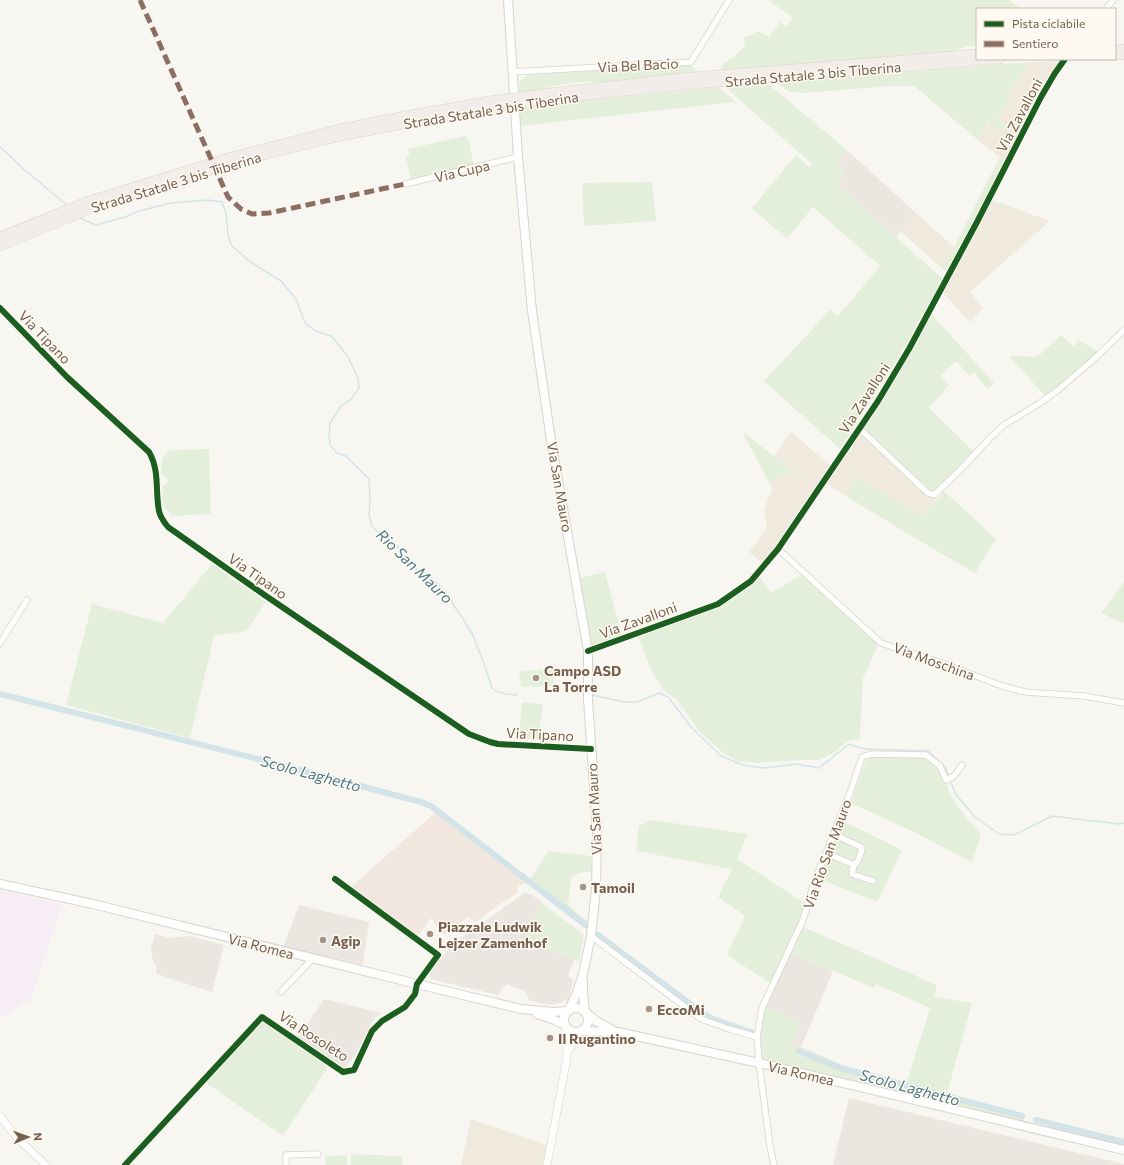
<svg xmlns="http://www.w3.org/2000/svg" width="1124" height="1165" viewBox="0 0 1124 1165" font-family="Commissioner,sans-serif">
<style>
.residential{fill:#f0e9de}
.commercial{fill:#f2e7df}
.industrial{fill:#ebe6e0}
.education{fill:#f6eef4}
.green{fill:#e4efdb}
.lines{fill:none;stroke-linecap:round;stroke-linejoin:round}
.stream{stroke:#d2e4e8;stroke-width:1.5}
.canal{stroke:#d2e4e8;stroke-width:6}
.minor-casing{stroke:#d7d3cd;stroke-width:7}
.tertiary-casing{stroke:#d7d3cd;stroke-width:8}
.secondary-casing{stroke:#d8d3cd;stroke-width:10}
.trunk-casing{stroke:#d9d3cc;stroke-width:10}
.minor{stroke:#fefefd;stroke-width:5.5}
.tertiary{stroke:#fefefd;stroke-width:7}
.secondary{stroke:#fefefd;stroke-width:8}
.trunk{stroke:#f2ede8;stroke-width:9}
.trunk-bridge-casing{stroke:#d9d3cc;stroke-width:10;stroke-linecap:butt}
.trunk-bridge{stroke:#f2ede8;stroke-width:9}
.quiet{stroke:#8d6e63;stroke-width:5;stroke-dasharray:10 5;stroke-linecap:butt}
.cycleway-casing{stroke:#fefaf2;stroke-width:8}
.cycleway{stroke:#1b5e20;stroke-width:6}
.poi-dot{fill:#a49487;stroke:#fefaf2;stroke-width:1.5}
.labels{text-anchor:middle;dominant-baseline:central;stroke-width:3;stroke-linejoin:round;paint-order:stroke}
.street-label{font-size:14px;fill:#76604f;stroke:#fefaf2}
.poi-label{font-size:14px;font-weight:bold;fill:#76604f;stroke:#fefaf2;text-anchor:start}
.water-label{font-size:15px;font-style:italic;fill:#4a7887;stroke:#fefaf2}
</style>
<rect width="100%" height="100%" fill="#f8f6f0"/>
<g class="residential">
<polygon points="1062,61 1005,161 978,140 990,122 1006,126 997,119 1011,101 1006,97 1031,62"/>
<polygon points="992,200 1050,221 970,292 983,308 970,322 943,293"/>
<polygon points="917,214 954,247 943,269 901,232"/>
<polygon points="860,431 936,501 923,517 857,478 846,496 827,484"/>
<polygon points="791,432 830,465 778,545 764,564 749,552 767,529 764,510 772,489 769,483 791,470 774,456"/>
<polygon points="471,1119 547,1145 543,1165 461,1165"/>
</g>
<polygon class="commercial" points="437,811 528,882 518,886 518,892 475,922 468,917 444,935 431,918 418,937 350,888"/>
<g class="industrial">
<polygon points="847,150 917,214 896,237 836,184 836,162"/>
<polygon points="524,893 531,894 541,902 526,937 574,960 568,976 573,980 569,998 561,1003 548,1005 529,1000 525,991 506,984 498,995 431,979 429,973 452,945"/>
<polygon points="299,905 369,922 363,965 283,947"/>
<polygon points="155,934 170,938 188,936 224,945 212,992 156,974 157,969 152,958 151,949"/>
<polygon points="791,953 833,971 801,1047 790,1047 765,1007"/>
<polygon points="324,999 381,1013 373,1020 357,1052 344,1070 298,1038"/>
<polygon points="849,1098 1124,1164 1124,1165 833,1165"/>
</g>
<polygon class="education" points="0,890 62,904 31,999 0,1019"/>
<g class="green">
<path d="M768,0H1009L1022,9H977V46H967L949,53L723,71L721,66C729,59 738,54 745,46L744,37L750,36L757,31L769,37L780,22L787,26L793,18Z"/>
<polygon points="1031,62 1006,97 1011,101 997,119 1006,126 1001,132 989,122 978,140 914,86 891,86 804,93 789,92 776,82"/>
<polygon points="690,64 699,73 601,83 587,81 551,86 540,91 519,94 519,82 527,75"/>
<polygon points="767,83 847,150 836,162 846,171 836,184 943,279 895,364 840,449 764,381 830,310 838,316 880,266 813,207 787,239 752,208 796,155 809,167 812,164 725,87"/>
<polygon points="718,87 736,102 521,126 519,107"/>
<polygon points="465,136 466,138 468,138 474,165 411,181 406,157 410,156 408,149"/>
<polygon points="1000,157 1005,161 947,272 943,269"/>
<polygon points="652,182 656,221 584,226 582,183"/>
<polygon points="932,315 994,383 987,389 974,372 970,376 956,361 940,376 949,385 929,408 975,453 934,493 862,429 896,376"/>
<polygon points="1061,335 1073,346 1079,340 1099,353 1046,397 1009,356 1037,357"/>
<polygon points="742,431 791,470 769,483"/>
<polygon points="209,449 211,514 172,516 162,505 163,486 169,480 161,473 162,459 170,450"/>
<polygon points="857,477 923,517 944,491 996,539 975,573 908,534 846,496"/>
<polygon points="212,564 266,602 246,631 214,636 190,738 66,705 92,604 163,623"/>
<polygon points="605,572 622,636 590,647 579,578"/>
<polygon points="803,574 879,643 863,678 860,739 848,741 832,754 818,760 800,760 758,763 738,761 722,752 699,731 678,701 663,690 651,669 638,636 715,609 730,600 760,577 771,593"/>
<polygon points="1124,582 1124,623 1101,613"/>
<polygon points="553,669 553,686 521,687 519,671"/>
<polygon points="522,702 543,704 538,740 519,738"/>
<path d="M915,756C922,758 928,759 933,763C942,770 948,788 953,799C961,812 970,822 981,834L972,862L914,832L851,803L865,762L871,757Z"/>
<polygon points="652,820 748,834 737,859 806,904 800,922 770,983 727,955 745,916 718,897 732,869 636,851 639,826"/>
<polygon points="843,821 902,850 877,902 820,879"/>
<polygon points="549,851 591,856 591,871 580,873 571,877 568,905 588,922 587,929 528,882"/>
<polygon points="541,902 584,935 579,962 526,937"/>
<path d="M803,927L937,985L934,997L972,1003L947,1094L1025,1114L1023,1123L766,1062L761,1058C760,1051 762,1040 760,1034L765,1007L800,1022L790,1047H801L843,1065L907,1082L930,1008L876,984L874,988L791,953Z"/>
<polygon points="260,1022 267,1022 328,1067 283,1136 206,1083 222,1060"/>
<polygon points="351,1154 401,1156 403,1165 351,1165"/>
<polygon points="347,1155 347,1165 326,1165 325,1156"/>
</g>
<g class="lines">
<g class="stream">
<polyline points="0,147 5,151 20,166 68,206"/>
<polyline points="79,217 84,220 96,225 125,217 139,211 171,203 208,200 222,202 226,213 228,235 231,245 249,261 281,281 296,299 305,323 316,331 331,336 338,344 348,357 358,378 359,388 351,399 341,406 330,423 329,434 330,445 337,453 346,456 369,479 370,500 369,516 372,526 378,532 389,537 417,570 427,575 437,583 450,597 454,606 462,617 468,628 472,633 485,666 492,688 496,691 505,694 517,695"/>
<polyline points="592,695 624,702 637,702 659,693 668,697 691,727 721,756 743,765 764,768 797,764 819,768 849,744 864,749 928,751 945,767 955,793 974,816 999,834 1014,835 1052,816 1119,824 1124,823"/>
</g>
<g class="canal">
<polyline points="0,694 266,761 421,802 431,806 587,926"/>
<polyline points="598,935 705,1015 716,1020 751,1032"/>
<polyline points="799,1051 843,1069 1022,1116"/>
<polyline points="1036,1120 1124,1142"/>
</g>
<g class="minor-casing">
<g id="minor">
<polyline points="1106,9 1113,0"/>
<polyline points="512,72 691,62 729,0"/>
<polyline points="405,184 518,157"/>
<path d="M0,308L67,377L149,452C160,471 155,491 159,511C160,517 164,522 168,527L266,596L469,734L490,742L498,744L591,749"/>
<polyline points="859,428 928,493 934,495 960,470 992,436 1004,425 1040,403 1058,390 1093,360 1124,330"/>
<polyline points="778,549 881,643 942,663 1002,686 1025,692 1084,696 1124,703"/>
<polyline points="0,643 27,600"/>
<polyline points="588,651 718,604 751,581 778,549 878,401 909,349 977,222 1041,97 1055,73 1064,60"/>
<path d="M833,834L861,847L862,849C860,855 859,862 854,865"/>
<polyline points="826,853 854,865 852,874 873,881"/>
<polyline points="591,936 701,1019 729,1029 757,1037"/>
<polyline points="281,992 313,958"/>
<polyline points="125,1165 262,1017 343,1072 354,1070 372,1031 382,1021 405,1007 415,994 417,984 438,955 335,879"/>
<polyline points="286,1165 286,1155 318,1154"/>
<polyline points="774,1165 770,1146 759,1063 757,1037 762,1008 803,920 814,883 850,793 862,757 871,754 926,755 940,766 946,780 954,776 962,765"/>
</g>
</g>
<g class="tertiary-casing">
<g id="tertiary">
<polyline points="568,1052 579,1032"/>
<polyline points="0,1116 17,1138 46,1165"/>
<polyline points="547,1165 567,1058 566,1027"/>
</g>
</g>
<g class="secondary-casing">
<g id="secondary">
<polyline points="508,0 518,157 532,311 551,440 588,651 588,699 597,831 596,889 591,936 583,974 576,995 569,1009"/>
<polyline points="0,884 93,904 417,984 521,1009 553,1012 568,1011"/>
<polyline points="583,981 583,994 585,1011"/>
<circle cx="576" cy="1020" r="12"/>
<polyline points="587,1013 596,1021 611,1029"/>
<polyline points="537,1014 552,1019 565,1025"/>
<polyline points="582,1031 618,1032 759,1063 1124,1150"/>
</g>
</g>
<g class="trunk-casing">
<g id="trunk">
<polyline points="1115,49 1124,49"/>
<polyline points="1115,55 1124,55"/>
<polyline points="540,94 681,78 977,54"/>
<polyline points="541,101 606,93 682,85 1000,59"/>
<polyline points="0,237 86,202 227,158 340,129 405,116 490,101"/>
<polyline points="0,246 90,209 230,164 279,151 341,136 449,115 491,108"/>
</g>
</g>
<use href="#minor" class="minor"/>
<use href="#tertiary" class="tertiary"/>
<use href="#secondary" class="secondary"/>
<use href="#trunk" class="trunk"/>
<g class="trunk-bridge-casing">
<g id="trunk-bridge">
<polyline points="490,101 540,94"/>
<polyline points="491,108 541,101"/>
</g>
</g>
<use href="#trunk-bridge" class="trunk-bridge"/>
<polyline class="quiet" points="140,0 228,197 241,209 252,214 269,213 405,184"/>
<g class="cycleway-casing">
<g id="cycleway">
<path d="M0,308L67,377L149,452C160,471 155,491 159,511C160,517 164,522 168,527L266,596L469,734L490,742L498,744L591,749"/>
<polyline points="588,651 718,604 751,581 778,549 878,401 909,349 977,222 1041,97 1055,73 1065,59"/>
<polyline points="125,1165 262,1017 343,1072 354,1070 372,1031 382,1021 405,1007 415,994 417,984 438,955 335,879"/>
</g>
</g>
<use href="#cycleway" class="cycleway"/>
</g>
<g class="poi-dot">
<circle cx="536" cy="678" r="4"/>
<circle cx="583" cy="887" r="4"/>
<circle cx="430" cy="934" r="4"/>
<circle cx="323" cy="940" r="4"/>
<circle cx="649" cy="1009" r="4"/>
<circle cx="550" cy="1038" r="4"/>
</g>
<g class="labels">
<g class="street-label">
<text transform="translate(638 65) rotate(-3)">Via Bel Bacio</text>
<text transform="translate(813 74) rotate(-5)">Strada Statale 3 bis Tiberina</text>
<text transform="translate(491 110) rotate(-9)">Strada Statale 3 bis Tiberina</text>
<text transform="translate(1019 115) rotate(-62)">Via Zavalloni</text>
<text transform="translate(462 171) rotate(-13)">Via Cupa</text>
<text transform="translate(176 182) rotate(-17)">Strada Statale 3 bis Tiberina</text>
<text transform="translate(45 337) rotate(46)">Via Tipano</text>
<text transform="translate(864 398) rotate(-57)">Via Zavalloni</text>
<text transform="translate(560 487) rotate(80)">Via San Mauro</text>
<text transform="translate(258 576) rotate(35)">Via Tipano</text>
<text transform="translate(638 620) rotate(-20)">Via Zavalloni</text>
<text transform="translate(934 661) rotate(20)">Via Moschina</text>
<text transform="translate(540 734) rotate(3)">Via Tipano</text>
<text transform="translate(594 809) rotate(-93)">Via San Mauro</text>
<text transform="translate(827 854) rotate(-70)">Via Rio San Mauro</text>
<text transform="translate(261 946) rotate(14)">Via Romea</text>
<text transform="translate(314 1036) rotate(33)">Via Rosoleto</text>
<text transform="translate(801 1073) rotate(13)">Via Romea</text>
</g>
<g class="poi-label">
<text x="544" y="670">Campo ASD<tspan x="544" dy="16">La Torre</tspan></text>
<text x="591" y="887">Tamoil</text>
<text x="438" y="926">Piazzale Ludwik<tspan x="438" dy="16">Lejzer Zamenhof</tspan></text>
<text x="331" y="940">Agip</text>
<text x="657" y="1009">EccoMi</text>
<text x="558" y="1038">Il Rugantino</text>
</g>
<g class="water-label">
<text transform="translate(415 566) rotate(44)">Rio San Mauro</text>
<text transform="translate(311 773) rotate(15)">Scolo Laghetto</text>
<text transform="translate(910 1087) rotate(15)">Scolo Laghetto</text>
</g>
</g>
<rect x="976" y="8" width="140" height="52" fill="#fefaf2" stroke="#c8bcb1"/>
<rect x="984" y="21" width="20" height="6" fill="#1b5e20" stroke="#c8bcb1"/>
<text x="1012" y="28" font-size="12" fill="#76604f">Pista ciclabile</text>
<rect x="984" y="41" width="20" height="6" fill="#8d6e63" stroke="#c8bcb1"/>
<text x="1012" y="48" font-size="12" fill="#76604f">Sentiero</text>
<g transform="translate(28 1137) rotate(88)" stroke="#fefaf2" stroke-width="3" paint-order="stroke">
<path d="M0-3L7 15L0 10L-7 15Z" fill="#76604f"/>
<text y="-6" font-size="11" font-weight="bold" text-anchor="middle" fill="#76604f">N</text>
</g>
</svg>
